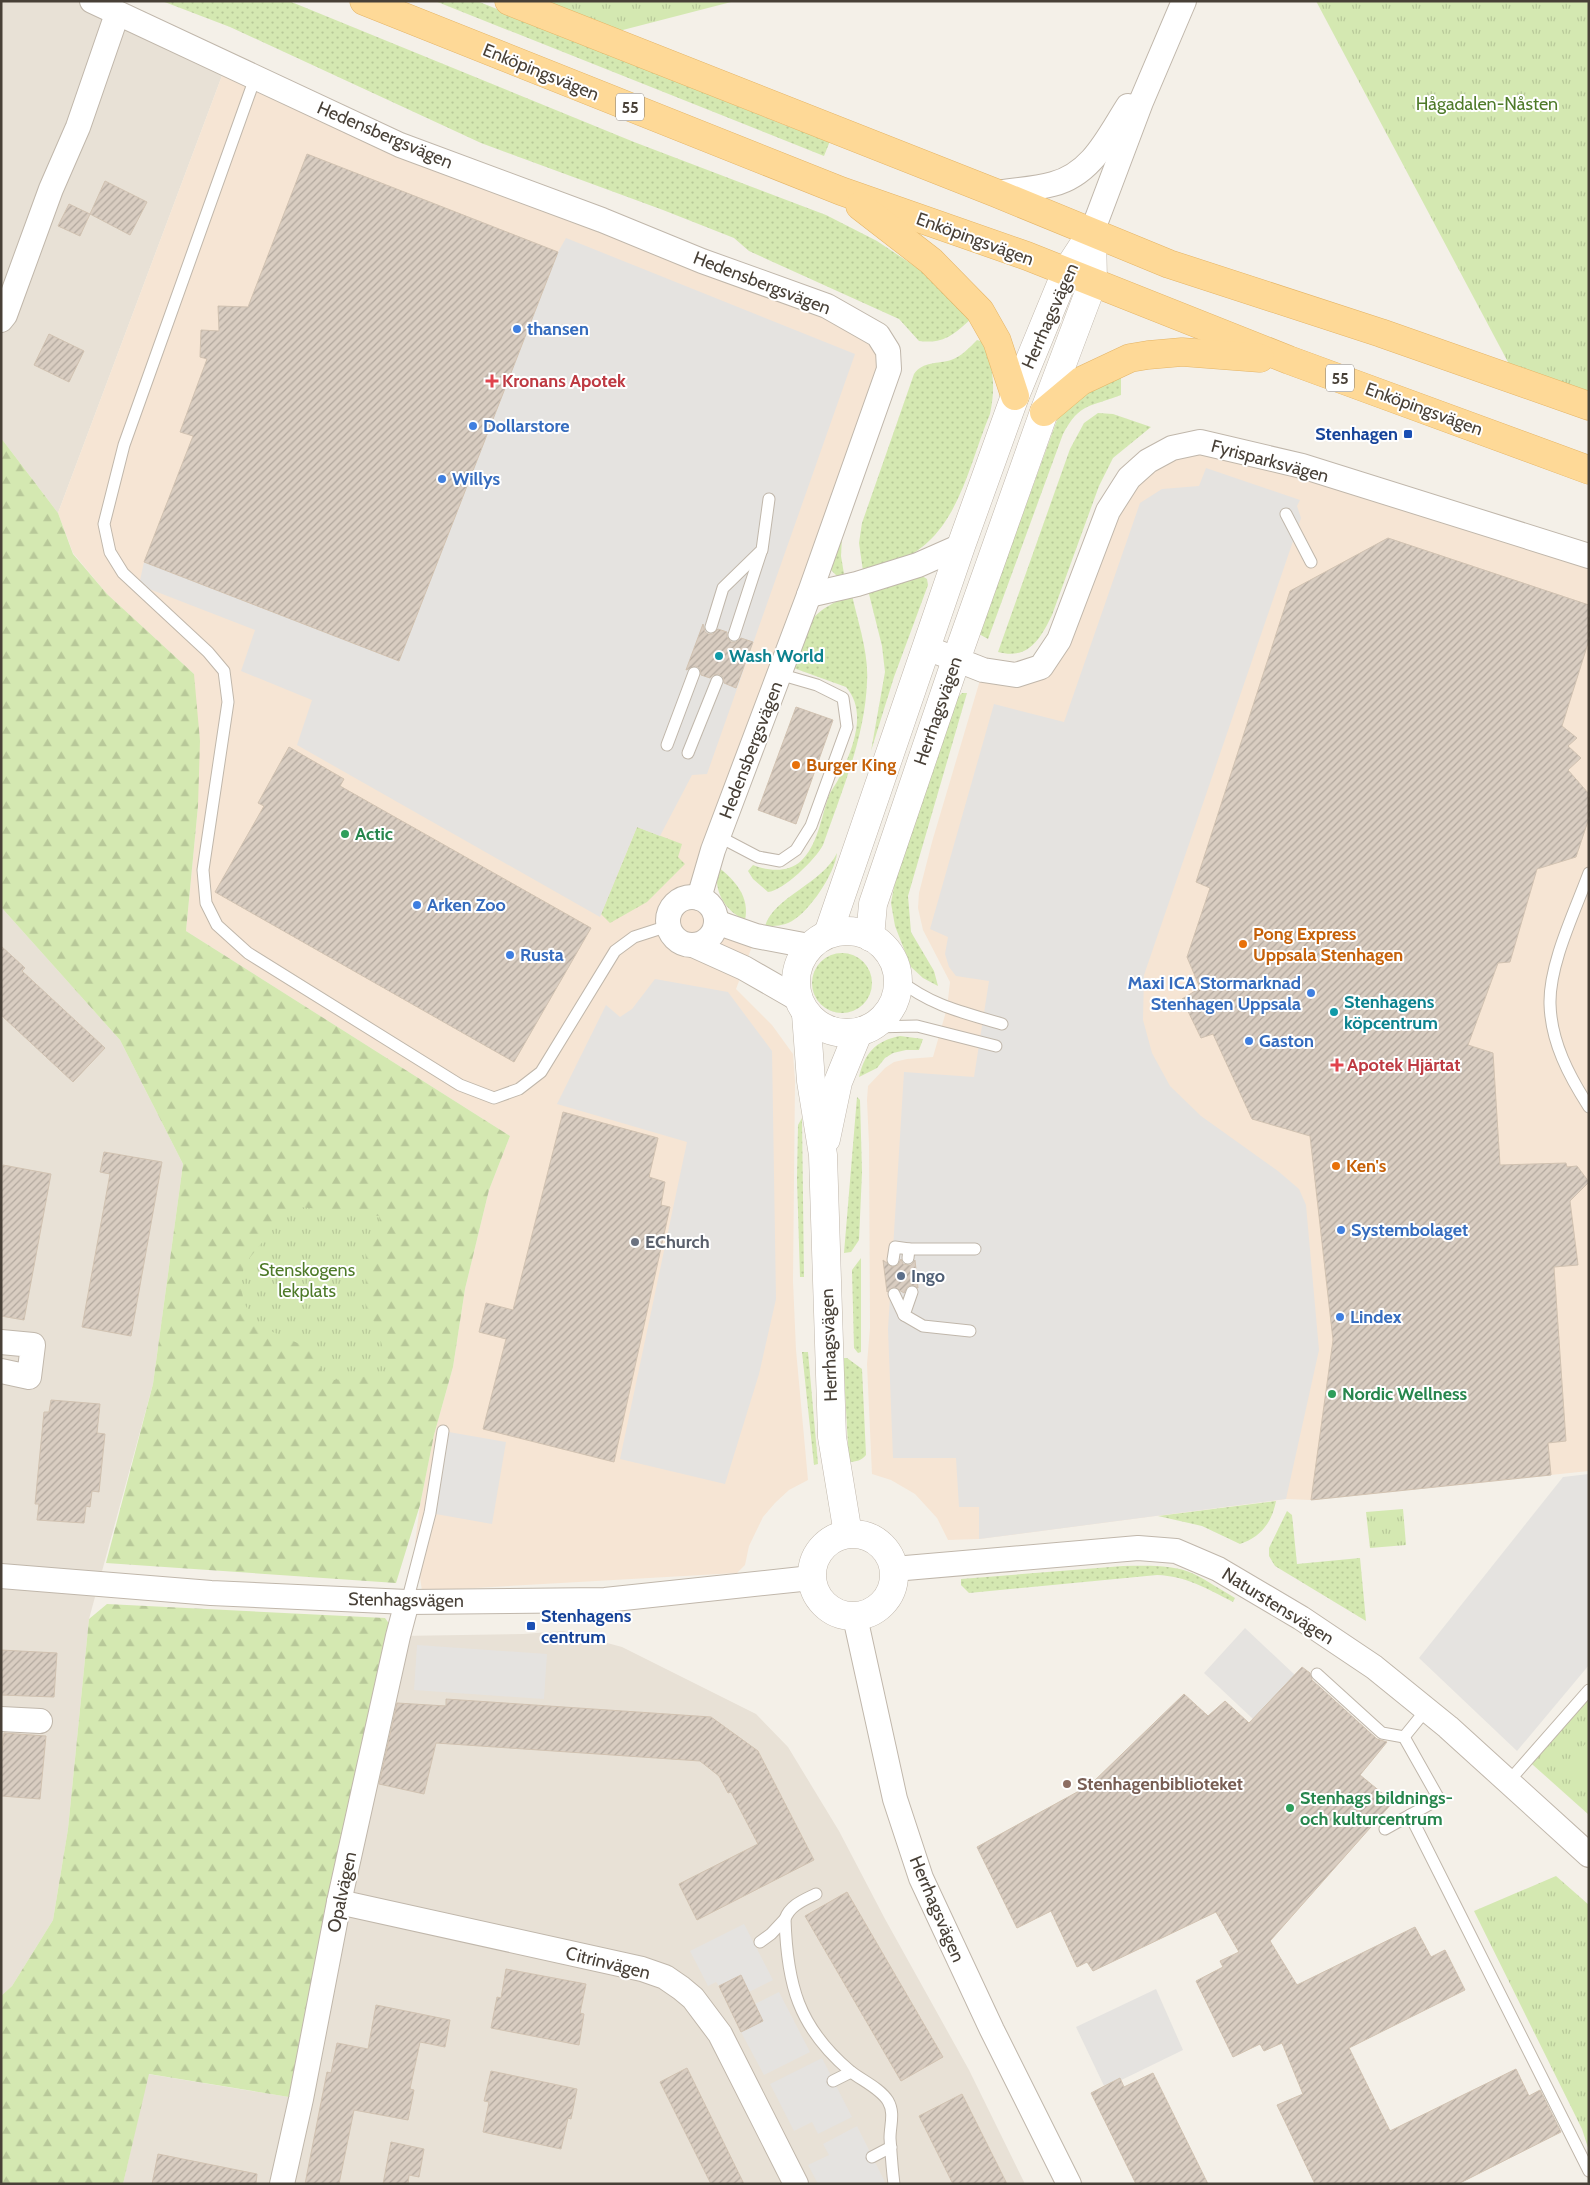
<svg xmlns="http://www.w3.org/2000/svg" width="1590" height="2185" viewBox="0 0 1590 2185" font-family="Cabin,sans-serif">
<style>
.residential{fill:#e8e1d6}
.commercial{fill:#f6e5d4}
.grass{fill:url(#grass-dots)}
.forest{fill:url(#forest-firs)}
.park{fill:url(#park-tufts)}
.garden{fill:#d4e8b1}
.parking{fill:#e5e3e0}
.building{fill:url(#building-hatch);stroke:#d1c2b1}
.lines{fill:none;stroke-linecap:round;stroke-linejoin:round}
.service-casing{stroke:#c0b7ab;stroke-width:13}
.minor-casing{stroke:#c0b7ab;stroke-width:26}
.tertiary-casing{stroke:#c0b7ab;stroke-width:29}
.primary-casing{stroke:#e4b466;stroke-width:29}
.service{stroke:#fff;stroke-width:11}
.minor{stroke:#fff;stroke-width:24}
.tertiary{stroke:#fff;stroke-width:28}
.primary{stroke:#fed997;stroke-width:28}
.shop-dot{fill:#3f7fe0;stroke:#fff;stroke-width:2}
.health-dot{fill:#e0444e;stroke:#fff;stroke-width:2}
.transit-dot{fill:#1a4fb4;stroke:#fff;stroke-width:2}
.culture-dot{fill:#0f9aa8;stroke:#fff;stroke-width:2}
.food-dot{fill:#e8710a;stroke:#fff;stroke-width:2}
.leisure-dot{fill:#2e9e5b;stroke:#fff;stroke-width:2}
.worship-dot{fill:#6b7280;stroke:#fff;stroke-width:2}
.service-dot{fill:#5c6f8a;stroke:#fff;stroke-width:2}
.education-dot{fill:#8d6e63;stroke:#fff;stroke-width:2}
.labels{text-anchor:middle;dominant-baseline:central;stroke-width:4;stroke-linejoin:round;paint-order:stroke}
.shield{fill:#fff;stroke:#7f7973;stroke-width:1}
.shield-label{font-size:16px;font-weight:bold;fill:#484037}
.street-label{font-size:18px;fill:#484037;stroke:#fff}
.park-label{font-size:18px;fill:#4e7a29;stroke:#fff}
.shop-label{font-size:18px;font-weight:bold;fill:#366cbe;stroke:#fff;text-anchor:start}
.health-label{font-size:18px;font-weight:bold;fill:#be3a42;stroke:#fff;text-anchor:start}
.transit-label{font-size:18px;font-weight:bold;fill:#164399;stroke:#fff;text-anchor:end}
.culture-label{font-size:18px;font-weight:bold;fill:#0d838f;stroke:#fff;text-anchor:start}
.food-label{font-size:18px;font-weight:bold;fill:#c56008;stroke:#fff;text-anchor:start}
.leisure-label{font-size:18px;font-weight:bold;fill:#27864d;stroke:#fff;text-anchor:start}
.worship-label{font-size:18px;font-weight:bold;fill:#5b616d;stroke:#fff;text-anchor:start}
.service-label{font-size:18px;font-weight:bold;fill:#4e5e75;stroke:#fff;text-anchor:start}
.education-label{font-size:18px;font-weight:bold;fill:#785e54;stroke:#fff;text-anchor:start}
</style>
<defs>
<pattern id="grass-dots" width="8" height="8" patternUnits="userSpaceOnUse" patternTransform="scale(1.25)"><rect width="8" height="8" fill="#d4e8b1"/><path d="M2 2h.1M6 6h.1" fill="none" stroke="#b8c899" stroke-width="1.8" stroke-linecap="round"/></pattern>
<pattern id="forest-firs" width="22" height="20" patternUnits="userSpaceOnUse" patternTransform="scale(1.25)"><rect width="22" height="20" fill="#d4e8b1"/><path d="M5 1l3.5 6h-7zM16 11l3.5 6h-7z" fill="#b8c899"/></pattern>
<pattern id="park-tufts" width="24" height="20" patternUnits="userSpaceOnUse" patternTransform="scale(1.25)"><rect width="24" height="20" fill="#d4e8b1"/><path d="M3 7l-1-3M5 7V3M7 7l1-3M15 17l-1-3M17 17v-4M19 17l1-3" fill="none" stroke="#b8c899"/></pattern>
<pattern id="building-hatch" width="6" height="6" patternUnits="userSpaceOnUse" patternTransform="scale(1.25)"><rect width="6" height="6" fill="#d9cdc1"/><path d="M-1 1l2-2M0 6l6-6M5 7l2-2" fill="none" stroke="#b2a89e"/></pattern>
</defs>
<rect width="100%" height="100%" fill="#f4f0e8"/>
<g class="residential">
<polygon points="1,1 92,1 226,65 58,513 1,438"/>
<polygon points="1,907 120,1040 183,1164 153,1384 89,1619 68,1829 53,1920 12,1986 1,1996"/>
<polygon points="563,1631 622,1647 756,1714 788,1747 839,1831 885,1919 969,2070 1025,2184 123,2184 148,2074 301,2099 398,1636 523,1634"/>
</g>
<g class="commercial">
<polygon points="226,65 702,261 885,346 704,901 710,906 714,913 756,936 736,989 772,1025 793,1054 795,1081 793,1281 796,1350 808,1480 789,1490 775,1503 763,1517 749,1546 745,1565 737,1573 422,1591 415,1543 420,1505 434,1435 453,1367 465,1289 489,1190 510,1136 186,931 198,806 194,674 107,594 73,553 58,513"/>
<polygon points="1200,442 1589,556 1589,1471 1311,1500 1286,1499 979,1539 948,1540 937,1518 915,1494 891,1480 872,1474 867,1364 870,1328 869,1144 867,1100 868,1086 885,1068 894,1062 907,1059 933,1057 947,1008 950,982 923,930 918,908 919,893 932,842 983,670 1041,667 1129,478"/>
</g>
<g class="grass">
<path d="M162,1H289L634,142L826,215L877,241L916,267L945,289L971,319C953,335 944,344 919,341L899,319L749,251L734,238L663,210L481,143L230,27Z"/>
<polygon points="435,1 477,1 787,126 830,141 824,156"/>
<path d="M977,340L984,342C993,369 996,385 990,414C968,466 958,536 900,560C888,564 875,567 863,571L859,543L862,523L914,374C923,361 938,364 951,360C961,357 970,347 977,340Z"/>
<path d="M1121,371V395C1091,407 1080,402 1063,434L988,639L979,634L1057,420L1081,393Z"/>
<path d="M1098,413L1113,414L1151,427L1113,458L1099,486L1052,615C1040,640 1028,660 998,652L1070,449L1084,423Z"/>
<polygon points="858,478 862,482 842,536 841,556 844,574 837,576 830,569"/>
<polygon points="922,576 927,579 928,585 894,677 871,751 885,672 882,646 868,590"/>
<path d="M852,595C858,623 869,653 867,682C865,738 841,793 823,845C816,859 783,891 768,892L753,879L748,871L753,865C768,871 788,873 801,861C817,846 821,819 828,798C830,791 836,785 839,778C851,752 869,713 846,687L788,666C806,625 808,612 852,595Z"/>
<polygon points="962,693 967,693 908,896 911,932 934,971 938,986 923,978 911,967 895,926 891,903 895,881 955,700"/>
<polygon points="637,827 682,844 678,857 685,864 647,902 610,923 601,914"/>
<path d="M837,853C835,873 810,911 792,921C783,926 775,926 765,926C774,897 823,883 837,853Z"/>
<path d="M718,867C735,880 750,897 745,920C724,910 713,891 718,867Z"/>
<circle cx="842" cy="983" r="30"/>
<path d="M900,1036L923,1039L919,1050H906L893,1053L885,1058L877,1068L859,1077C865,1053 875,1041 900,1036Z"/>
<polygon points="857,1097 860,1100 862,1172 859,1240 851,1252 844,1253"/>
<polygon points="802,1118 804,1277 800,1277 797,1179 798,1125"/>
<polygon points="861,1258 861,1352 858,1353 854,1348 852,1270"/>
<polygon points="802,1352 808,1352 818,1464 814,1465"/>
<path d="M843,1358H847L862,1369L866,1455C862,1460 856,1462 849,1462Z"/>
<path d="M1276,1501C1272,1522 1261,1537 1240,1544L1202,1526L1158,1516Z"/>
<polygon points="1287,1511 1292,1515 1297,1564 1360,1558 1366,1621 1275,1566 1269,1556 1269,1548"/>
<path d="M1123,1566C1147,1566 1172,1564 1194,1574C1208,1581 1221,1590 1235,1598L1233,1602C1208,1589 1186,1576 1157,1575L969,1593L961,1585V1579Z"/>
</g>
<g class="forest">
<polygon points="1,438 58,513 73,554 107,594 194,674 200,741 198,806 186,931 510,1136 489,1190 465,1289 453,1367 434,1435 420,1505 396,1583 106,1563 153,1384 183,1164 120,1040 1,907"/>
<polygon points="107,1604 385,1618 398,1636 301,2099 149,2074 123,2184 1,2184 1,1996 12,1986 53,1920 68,1829 89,1619"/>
</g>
<g class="park">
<polygon points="543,1 735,1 615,32"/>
<polygon points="1316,1 1589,1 1589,392 1509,364"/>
<polygon points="291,1206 379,1216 381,1230 366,1239 366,1306 377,1328 384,1352 396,1373 333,1380 322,1371 311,1349 257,1325 244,1303 241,1286 244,1265"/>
<polygon points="1403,1509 1406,1545 1370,1548 1366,1512"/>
<polygon points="1589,1683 1589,1815 1523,1756"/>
<polygon points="1556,1876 1589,1905 1589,2151 1582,2129 1474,1911"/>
</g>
<polygon class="garden" points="1589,1740 1589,1791 1563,1768"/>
<g class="parking">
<polygon points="566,238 855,354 707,774 692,775 660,836 637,827 600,917 297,745 312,700 241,671 255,630 139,585 144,562 399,661 558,252"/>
<polygon points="1206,468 1300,500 1297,506 1301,518 1144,975 1143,1020 1152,1053 1170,1086 1201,1116 1278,1171 1299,1189 1306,1205 1319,1350 1286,1499 979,1539 979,1507 959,1507 956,1458 893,1458 888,1329 904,1072 974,1077 989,981 956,976 949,967 945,954 948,937 930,929 994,704 1064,722 1140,503 1162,489 1199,486"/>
<polygon points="655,979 728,992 772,1051 776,1299 759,1374 725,1484 620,1459 687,1142 557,1104 606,1005 620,1017 632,1009"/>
<polygon points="443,1431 506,1442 492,1524 430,1513"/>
<polygon points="1589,1474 1589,1665 1517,1751 1419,1658 1563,1477"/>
<polygon points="1245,1628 1295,1675 1253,1719 1204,1673"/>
<polygon points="417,1645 547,1654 544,1699 414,1690"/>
<polygon points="744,1924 773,1980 749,1992 741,1975 719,1986 716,1982 708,1986 690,1951"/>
<polygon points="1156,1989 1183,2050 1105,2088 1076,2027"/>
<polygon points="779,1992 810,2052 764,2075 741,2032 763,2021 755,2004"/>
<polygon points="822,2058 852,2117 818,2134 812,2122 794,2131 770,2084"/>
<polygon points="857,2126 886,2184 818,2184 808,2165 829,2155 823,2144"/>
</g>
<g class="building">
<polygon points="307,154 558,252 399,661 144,562 193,436 180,432 207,359 200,357 201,330 219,331 218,306 248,307"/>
<polygon points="105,181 147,202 130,235 90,214"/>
<polygon points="69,204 90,214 80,236 58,226"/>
<polygon points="49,334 84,351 69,382 34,365"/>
<polygon points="1388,538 1589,605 1589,640 1562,726 1577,738 1568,746 1581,758 1568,770 1589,794 1589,818 1576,857 1537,869 1510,962 1498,963 1468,1045 1493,1053 1500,1165 1566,1163 1567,1167 1577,1166 1589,1182 1570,1201 1578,1265 1554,1267 1566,1441 1548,1443 1551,1475 1311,1500 1333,1340 1310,1136 1252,1119 1213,1034 1201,1038 1182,999 1200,988 1187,957 1210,888 1196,882 1290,591"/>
<polygon points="703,624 705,632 708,634 713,634 718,629 727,632 727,637 731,642 736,642 741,638 753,642 736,688 724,683 723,677 719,674 713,675 710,678 701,675 700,669 696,666 686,670"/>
<polygon points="796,707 833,720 796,824 758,810"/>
<polygon points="289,747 344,779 340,786 591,928 514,1062 215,892 264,806 258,803"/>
<polygon points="1,946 25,968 22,971 105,1048 73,1082 1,1015"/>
<polygon points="563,1112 658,1138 649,1177 665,1182 661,1205 670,1207 614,1462 483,1429 506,1339 479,1332 486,1303 513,1310"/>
<polygon points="104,1152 162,1162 131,1336 82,1327 110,1174 100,1172"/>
<polygon points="3,1165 51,1174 24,1320 1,1316 1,1177"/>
<polygon points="901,1259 903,1264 908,1265 911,1265 915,1260 918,1288 911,1285 907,1287 904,1293 894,1287 887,1292 883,1260 892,1267 898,1265"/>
<polygon points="51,1400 100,1404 97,1433 105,1434 99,1492 92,1491 90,1507 86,1506 84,1523 37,1520 39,1504 35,1504 44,1412 49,1412"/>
<polygon points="1,1650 57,1653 54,1697 1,1695"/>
<polygon points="1302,1667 1310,1673 1312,1680 1377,1739 1387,1742 1360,1775 1393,1802 1270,1941 1297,1985 1415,1927 1431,1957 1445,1950 1465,1990 1349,2048 1390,2131 1516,2069 1529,2096 1540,2090 1561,2132 1458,2184 1315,2184 1277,2105 1303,2094 1282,2043 1264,2051 1260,2044 1233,2057 1196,1981 1223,1967 1220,1961 1239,1952 1216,1912 1093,1971 1087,1962 1077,1967 1051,1911 1017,1928 977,1847 1090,1785 1184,1694 1208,1716 1225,1701 1249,1723"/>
<polygon points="446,1699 711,1717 758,1751 814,1860 697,1920 679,1884 758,1844 731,1792 728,1793 719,1776 700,1761 436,1743 424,1794 379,1784 397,1703 446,1706"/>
<polygon points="4,1733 46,1736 40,1799 1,1796 1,1757"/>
<polygon points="847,1892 943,2057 901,2081 805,1916"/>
<polygon points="506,1969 586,1984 580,2013 584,2014 579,2045 491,2028 497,1997 501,1998"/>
<polygon points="741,1975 763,2021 741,2032 719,1986"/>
<polygon points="376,2005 450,2020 445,2047 420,2042 410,2089 414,2090 408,2120 354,2110 339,2184 305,2184 327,2072 331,2073 337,2043 368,2049"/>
<polygon points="687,2068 744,2184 711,2184 660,2082"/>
<polygon points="491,2071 577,2089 571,2119 568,2118 561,2149 483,2132 489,2102 484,2101"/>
<polygon points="1153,2073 1208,2184 1136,2184 1091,2093 1120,2078 1124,2087"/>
<polygon points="962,2094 1007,2184 953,2184 919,2116"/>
<polygon points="391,2142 424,2149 419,2177 409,2175 408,2184 383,2184"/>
<polygon points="158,2154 257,2174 256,2184 152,2184"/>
</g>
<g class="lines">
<g class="service-casing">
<g id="service">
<polyline points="255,78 124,445 104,524 110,552 123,573 208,652 224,671 228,702 203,870 206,903 217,925 248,953 460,1085 494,1098 519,1089 541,1072 615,951 634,937 668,926"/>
<polyline points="1286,514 1311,562"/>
<polyline points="711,627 723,588 762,550 769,499"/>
<polyline points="734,635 761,552"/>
<polyline points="667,745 694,673"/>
<polyline points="688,753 717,681"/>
<polyline points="718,836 758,857 780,861 796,850 811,826 847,727 843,698 817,685 779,674"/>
<path d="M1589,873C1575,911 1549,964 1550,1004C1551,1042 1569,1076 1589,1107"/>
<path d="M899,980C932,1006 962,1012 1002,1024"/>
<polyline points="873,1027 917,1026 996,1046"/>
<polyline points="908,1258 909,1249 975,1249"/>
<polyline points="893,1260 895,1247 909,1249"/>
<polyline points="912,1292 904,1315 923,1326 970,1331"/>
<polyline points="894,1294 904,1315"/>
<polyline points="407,1602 430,1513 443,1431"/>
<polyline points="1317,1674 1382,1733 1404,1737"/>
<polyline points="1404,1737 1426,1710"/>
<polyline points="1509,1781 1589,1690"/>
<polyline points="1410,1815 1589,2171"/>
<polyline points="1385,1829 1439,1799 1404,1737"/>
<path d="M816,1894C804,1900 790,1905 785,1919C787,1984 798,2027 850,2071C861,2080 880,2088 888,2101C895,2113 890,2125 890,2138C891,2153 892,2169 894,2184"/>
<polyline points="760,1942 771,1934 785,1919"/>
<polyline points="833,2081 851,2072"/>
<polyline points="872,2157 891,2147"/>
</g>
</g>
<g class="minor-casing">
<g id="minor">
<polyline points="92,1 400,145 602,220 702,261 827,306 878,335 888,351 889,369 809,595 713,850 699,898"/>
<path d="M996,193C1015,190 1035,189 1053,184C1092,174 1108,137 1128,106"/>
<polyline points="1092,232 1141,102 1184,1"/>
<polyline points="1,320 5,315 51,189 78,127 117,14"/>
<polyline points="809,595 857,584 918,565 961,546"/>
<polyline points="927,648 983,670 1016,675 1041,667 1059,640 1108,511 1129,478 1148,461 1172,448 1200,442 1302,466 1589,556"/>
<circle cx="692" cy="921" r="24"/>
<polyline points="716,922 756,936 809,946"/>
<polyline points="693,945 744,968 798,999"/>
<polyline points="1,1342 33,1345 29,1377 1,1371"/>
<polyline points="894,1569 1138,1548 1176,1551 1218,1569 1301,1618 1374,1667 1448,1727 1589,1855"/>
<polyline points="1,1576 211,1593 407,1602 605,1600 811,1578"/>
<polyline points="855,1617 895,1799 921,1878 992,2030 1069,2184"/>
<polyline points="1,1719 40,1721"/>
<polyline points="339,1902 642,1969 665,1977 681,1988 693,1998 720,2034 796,2184"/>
<polyline points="282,2184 301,2099 339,1902 398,1636 407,1602"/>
</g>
</g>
<g class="tertiary-casing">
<g id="tertiary">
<circle cx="847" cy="982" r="51"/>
<polyline points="828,934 961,546 1015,396 1066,272 1092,232"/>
<polyline points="870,937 873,904 956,660 1044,412 1093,282 1092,232"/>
<polyline points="806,1014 811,1081 823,1155 832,1437 848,1534"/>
<polyline points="826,1139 838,1082 858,1033"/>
<circle cx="853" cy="1575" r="41"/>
</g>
</g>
<g class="primary-casing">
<g id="primary">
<polyline points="364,1 841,191 1027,256 1289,360 1589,470"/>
<polyline points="509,1 996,193 1169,264 1381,333 1589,406"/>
<polyline points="860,206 931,261 980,311 997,341 1015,396"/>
<polyline points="1044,412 1081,381 1130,358 1148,355 1182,352 1260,358"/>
</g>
</g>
<use href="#service" class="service"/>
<use href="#minor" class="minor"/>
<use href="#tertiary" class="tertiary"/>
<use href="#primary" class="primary"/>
</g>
<g class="shop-dot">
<circle cx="517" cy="329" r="5"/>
<circle cx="473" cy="426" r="5"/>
<circle cx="442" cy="479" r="5"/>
<circle cx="417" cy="905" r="5"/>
<circle cx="510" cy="955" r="5"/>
<circle cx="1311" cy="993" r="5"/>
<circle cx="1249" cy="1041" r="5"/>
<circle cx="1341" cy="1230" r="5"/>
<circle cx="1340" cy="1317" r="5"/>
</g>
<g class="health-dot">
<path d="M489.5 373.5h5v5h5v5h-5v5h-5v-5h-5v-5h5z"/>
<path d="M1334.5 1057.5h5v5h5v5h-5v5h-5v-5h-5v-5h5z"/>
</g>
<g class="transit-dot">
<rect x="1403" y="429" width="10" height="10" rx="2.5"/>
<rect x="526" y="1621" width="10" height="10" rx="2.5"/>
</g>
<g class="culture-dot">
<circle cx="719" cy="656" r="5"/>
<circle cx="1334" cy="1012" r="5"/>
</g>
<g class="food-dot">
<circle cx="796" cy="765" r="5"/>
<circle cx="1243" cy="944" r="5"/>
<circle cx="1336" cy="1166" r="5"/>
</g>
<g class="leisure-dot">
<circle cx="345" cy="834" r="5"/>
<circle cx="1332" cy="1394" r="5"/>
<circle cx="1290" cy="1808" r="5"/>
</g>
<circle class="worship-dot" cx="635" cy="1242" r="5"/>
<circle class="service-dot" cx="901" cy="1276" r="5"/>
<circle class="education-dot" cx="1067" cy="1784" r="5"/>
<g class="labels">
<g class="shield">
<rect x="616" y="93.5" width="28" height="27" rx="4"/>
<rect x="1326" y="364.5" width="28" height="27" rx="4"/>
</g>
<g class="shield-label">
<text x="630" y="107">55</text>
<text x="1340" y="378">55</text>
</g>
<g class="street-label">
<text transform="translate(541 72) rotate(22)">Enköpingsvägen</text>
<text transform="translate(385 135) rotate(23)">Hedensbergsvägen</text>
<text transform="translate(975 239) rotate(20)">Enköpingsvägen</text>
<text transform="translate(762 283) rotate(21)">Hedensbergsvägen</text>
<text transform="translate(1050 316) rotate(-66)">Herrhagsvägen</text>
<text transform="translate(1424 409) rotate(20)">Enköpingsvägen</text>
<text transform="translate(1270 461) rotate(15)">Fyrisparksvägen</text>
<text transform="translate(938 711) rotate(-71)">Herrhagsvägen</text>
<text transform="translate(751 750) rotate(-69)">Hedensbergsvägen</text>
<text transform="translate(829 1345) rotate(-92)">Herrhagsvägen</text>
<text transform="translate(406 1600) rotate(1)">Stenhagsvägen</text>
<text transform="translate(1278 1606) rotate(32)">Naturstensvägen</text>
<text transform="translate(342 1892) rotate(-78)">Opalvägen</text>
<text transform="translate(937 1909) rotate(67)">Herrhagsvägen</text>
<text transform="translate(608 1963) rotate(14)">Citrinvägen</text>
</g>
<g class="park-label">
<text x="1487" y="104">Hågadalen-Nåsten</text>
<text x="307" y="1270">Stenskogens<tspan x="307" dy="21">lekplats</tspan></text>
</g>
<g class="shop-label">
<text x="527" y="329">thansen</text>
<text x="483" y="426">Dollarstore</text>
<text x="452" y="479">Willys</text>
<text x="427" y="905">Arken Zoo</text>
<text x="520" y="955">Rusta</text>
<text x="1301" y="983" text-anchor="end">Maxi ICA Stormarknad<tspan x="1301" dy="21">Stenhagen Uppsala</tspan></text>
<text x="1259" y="1041">Gaston</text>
<text x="1351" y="1230">Systembolaget</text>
<text x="1350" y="1317">Lindex</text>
</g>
<g class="health-label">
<text x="502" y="381">Kronans Apotek</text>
<text x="1347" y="1065">Apotek Hjärtat</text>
</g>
<g class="transit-label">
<text x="1398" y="434">Stenhagen</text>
<text x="541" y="1616" text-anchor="start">Stenhagens<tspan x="541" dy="21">centrum</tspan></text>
</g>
<g class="culture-label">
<text x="729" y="656">Wash World</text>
<text x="1344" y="1002">Stenhagens<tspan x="1344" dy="21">köpcentrum</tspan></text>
</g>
<g class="food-label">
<text x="806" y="765">Burger King</text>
<text x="1253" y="934">Pong Express<tspan x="1253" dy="21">Uppsala Stenhagen</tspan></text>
<text x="1346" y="1166">Ken's</text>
</g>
<g class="leisure-label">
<text x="355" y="834">Actic</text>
<text x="1342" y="1394">Nordic Wellness</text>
<text x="1300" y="1798">Stenhags bildnings-<tspan x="1300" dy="21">och kulturcentrum</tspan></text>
</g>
<g class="worship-label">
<text x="645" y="1242">EChurch</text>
</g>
<g class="service-label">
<text x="911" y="1276">Ingo</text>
</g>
<g class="education-label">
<text x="1077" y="1784">Stenhagenbiblioteket</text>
</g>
</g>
<rect width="1590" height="2185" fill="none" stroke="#484037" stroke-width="5"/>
</svg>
